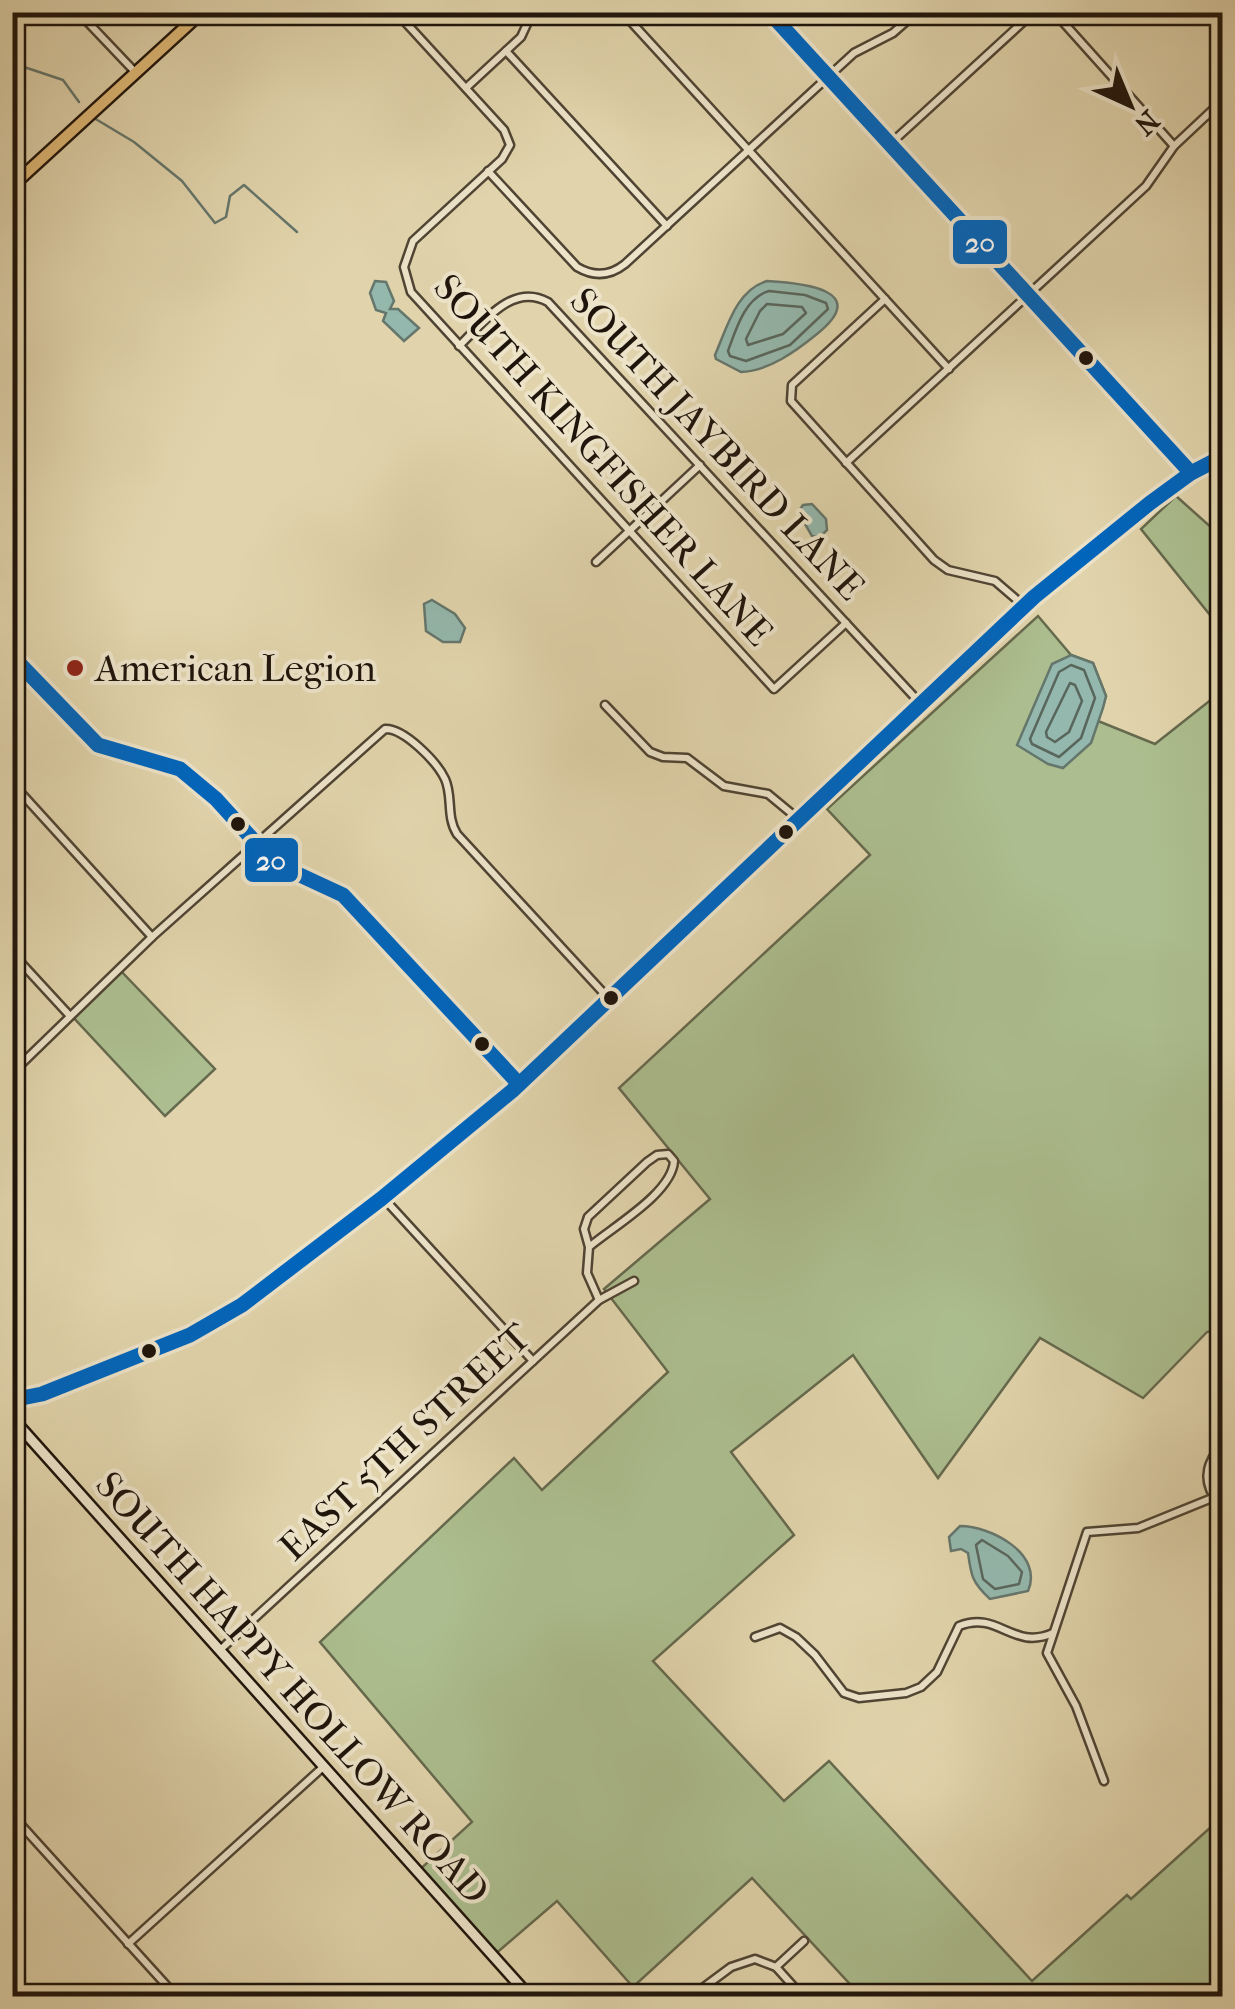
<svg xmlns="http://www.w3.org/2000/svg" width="1235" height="2009" viewBox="0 0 1235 2009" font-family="'IM FELL French Canon',serif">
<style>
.green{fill:#acbe8f;stroke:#65694d;stroke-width:2.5}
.water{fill:#94b8ad;stroke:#65766c;stroke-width:2.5}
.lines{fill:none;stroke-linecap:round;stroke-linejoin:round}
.shore{stroke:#59665c;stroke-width:2.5}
.stream{stroke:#65766c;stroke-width:2.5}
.street-casing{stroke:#4f4433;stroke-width:11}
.secondary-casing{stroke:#1e140b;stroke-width:14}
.primary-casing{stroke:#1e140b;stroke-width:15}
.street{stroke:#ece3c9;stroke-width:6}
.secondary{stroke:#ece3c9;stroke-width:9}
.primary{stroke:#e0ba76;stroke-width:10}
.bus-1-casing{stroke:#ece3c9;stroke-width:22}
.bus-1{stroke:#0065bd;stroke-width:15}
.bus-dot{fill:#1e140b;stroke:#ece3c9;stroke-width:4}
.poi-dot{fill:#8f2418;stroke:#ece3c9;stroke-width:4}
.labels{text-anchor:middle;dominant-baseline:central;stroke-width:8;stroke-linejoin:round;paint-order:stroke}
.street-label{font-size:38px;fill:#1e140b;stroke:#ece3c9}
.poi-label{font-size:38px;fill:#1e140b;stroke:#ece3c9;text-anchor:start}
.line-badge{stroke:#ece3c9;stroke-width:4}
.badge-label{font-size:28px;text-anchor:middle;font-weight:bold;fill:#fff}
</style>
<rect width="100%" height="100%" fill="#e1d4ac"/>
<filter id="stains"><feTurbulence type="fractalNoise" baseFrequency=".002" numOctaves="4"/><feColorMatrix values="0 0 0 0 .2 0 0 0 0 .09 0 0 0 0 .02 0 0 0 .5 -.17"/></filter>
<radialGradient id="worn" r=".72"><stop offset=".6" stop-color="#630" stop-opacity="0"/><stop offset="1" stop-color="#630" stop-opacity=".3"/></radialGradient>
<g class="green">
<polygon points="1176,496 1222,537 1222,630 1141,529"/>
<polygon points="1038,616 1071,655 1093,663 1106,696 1098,721 1155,744 1222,691 1222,1328 1207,1332 1143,1398 1040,1338 938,1478 853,1355 731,1452 794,1535 653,1661 784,1801 829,1761 1032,1981 1127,1895 1131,1899 1222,1817 1222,1996 861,1996 752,1878 633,1987 557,1901 493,1956 417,1872 472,1822 320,1642 514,1458 542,1490 668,1372 604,1289 710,1199 619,1088 870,855 827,809"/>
<polygon points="119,969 215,1069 165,1116 71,1015"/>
</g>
<g class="water">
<polygon points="375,281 386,282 394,301 390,309 398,309 419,328 404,341 383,321 386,313 376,310 370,293"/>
<path d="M767,281C803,283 872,290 817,334C796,351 769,371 741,372L716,359L715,355C727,328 736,290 767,281Z"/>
<polygon points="812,504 826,519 827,530 820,537 812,536 798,512 803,505"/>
<polygon points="432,600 455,614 465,628 460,642 443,642 426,631 424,604"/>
<polygon points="1071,655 1093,663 1106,696 1103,708 1091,743 1063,768 1048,764 1017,745 1052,664"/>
<path d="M960,1526C991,1526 1044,1554 1028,1591L990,1599C972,1583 971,1575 968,1553L961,1549L951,1551L949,1537Z"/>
</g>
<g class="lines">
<g class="shore">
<path d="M769,291L805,295L826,303L828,309L790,345L746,361L730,356L728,351C736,329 745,298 769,291Z"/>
<polygon points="767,304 802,307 806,313 783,334 748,345 746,339 760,311"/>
<polygon points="1071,665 1084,670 1095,698 1081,738 1059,757 1032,744 1030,739 1059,672"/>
<polygon points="1070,683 1075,685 1082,701 1069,732 1055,742 1047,737 1046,732"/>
<polygon points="982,1540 1008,1556 1022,1572 1019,1584 995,1589 983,1579 976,1545"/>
</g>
<g class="stream">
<polyline points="12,63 63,80 79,102"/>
<polyline points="94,118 134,142 182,181 215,223 226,217 230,196 244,185 297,232"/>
</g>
<g class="street-casing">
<g id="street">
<polyline points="78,12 136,73"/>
<polyline points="396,12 504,130 510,145 502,159 413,241 404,267 411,292 774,689 846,623"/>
<polyline points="622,12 949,369"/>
<polyline points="1054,12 1174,146"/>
<polyline points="506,51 667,226"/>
<polyline points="466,88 521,37 527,24 524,12"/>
<polyline points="889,145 1034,12"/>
<path d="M488,171L577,267C594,277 610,276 625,264L854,53L893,33L917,12"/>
<polyline points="885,299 792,385 791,401 934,560 948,570 995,581 1024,606"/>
<path d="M459,346C483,323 512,282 548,302L920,703"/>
<polyline points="846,463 1146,186 1174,146 1222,101"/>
<polyline points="596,562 700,465"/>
<path d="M12,655L98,745C123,758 154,757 180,769C210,784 249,838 274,863C295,879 322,880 343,895L519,1084"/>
<polyline points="605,705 650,752 663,757 687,758 724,786 768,794 797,818"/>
<polyline points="12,783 152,937"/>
<polyline points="12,953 70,1016"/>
<path d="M12,1073L152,937L385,729C404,728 437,762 445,779C453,796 446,817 457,834L609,999"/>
<polyline points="381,1199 388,1203 533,1361"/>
<path d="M589,1247L584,1229L588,1217L647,1162L657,1155L668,1154L674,1161C672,1193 614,1226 589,1247L587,1273L599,1300"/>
<path d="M1214,1497C1201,1476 1209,1461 1222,1443"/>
<path d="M755,1637L780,1628L796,1637L815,1655L844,1693L859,1698L906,1693L921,1687L937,1672L959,1626C999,1610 1012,1651 1053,1633"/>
<polyline points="219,1651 599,1300 634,1281"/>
<polyline points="1104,1781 1076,1706 1047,1653 1087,1532 1138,1528 1222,1494"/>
<polyline points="12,1815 176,1996"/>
<polyline points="128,1944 322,1768"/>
<polyline points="776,1967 804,1941"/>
<polyline points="692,1996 731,1967 755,1959 776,1967 802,1996"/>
</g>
</g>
<g class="secondary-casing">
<g id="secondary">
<polyline points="769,12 1191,473"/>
<polyline points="12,1400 42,1394 190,1335 242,1305 381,1199 512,1091 1034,597 1150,503 1191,473 1222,457"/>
<polyline points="12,1418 529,1996"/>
</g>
</g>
<g class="primary-casing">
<polyline id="primary" points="12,186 202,12"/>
</g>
<use href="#street" class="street"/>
<use href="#secondary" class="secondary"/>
<use href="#primary" class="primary"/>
<g class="bus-1-casing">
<g id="bus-1">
<polyline points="769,12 1191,473"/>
<polyline points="12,656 98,745 180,769 216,799 274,863 343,895 519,1084"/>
<polyline points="12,1400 42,1394 190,1335 242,1305 381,1199 512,1091 1034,597 1150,503 1191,473 1222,457"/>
</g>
</g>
<use href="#bus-1" class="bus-1"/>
</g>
<g class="bus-dot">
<circle cx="1086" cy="358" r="9"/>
<circle cx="238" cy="824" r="9"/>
<circle cx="786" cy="832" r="9"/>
<circle cx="611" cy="998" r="9"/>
<circle cx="482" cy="1044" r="9"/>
<circle cx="149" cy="1351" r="9"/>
</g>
<circle class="poi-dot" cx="75" cy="668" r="10"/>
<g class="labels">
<g class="street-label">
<text transform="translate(717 444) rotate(47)">SOUTH JAYBIRD LANE</text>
<text transform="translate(603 460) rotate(48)">SOUTH KINGFISHER LANE</text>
<text transform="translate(405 1442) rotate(-43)">EAST 5TH STREET</text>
<text transform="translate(292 1688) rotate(48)">SOUTH HAPPY HOLLOW ROAD</text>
</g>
<g class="poi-label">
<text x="95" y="668">American Legion</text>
</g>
</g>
<g class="line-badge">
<rect x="951" y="218" width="58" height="48" rx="10" fill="#0065bd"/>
<rect x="243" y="836" width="57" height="48" rx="10" fill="#0065bd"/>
</g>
<g class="badge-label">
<text x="980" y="252">20</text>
<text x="271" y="870">20</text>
</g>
<rect width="1235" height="2009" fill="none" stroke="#e1d4ac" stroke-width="50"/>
<rect x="15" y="15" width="1205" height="1979" fill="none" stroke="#1e140b" stroke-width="5"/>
<rect x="25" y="25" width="1185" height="1959" fill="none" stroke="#1e140b" stroke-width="2.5"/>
<g transform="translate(1130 105) rotate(136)" stroke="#ece3c9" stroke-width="8" paint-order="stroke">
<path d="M0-8L18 38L0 25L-18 38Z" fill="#1e140b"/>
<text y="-15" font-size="28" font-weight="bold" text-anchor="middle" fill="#1e140b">N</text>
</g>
<rect width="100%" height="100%" filter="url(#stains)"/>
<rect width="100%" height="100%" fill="url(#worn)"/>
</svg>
